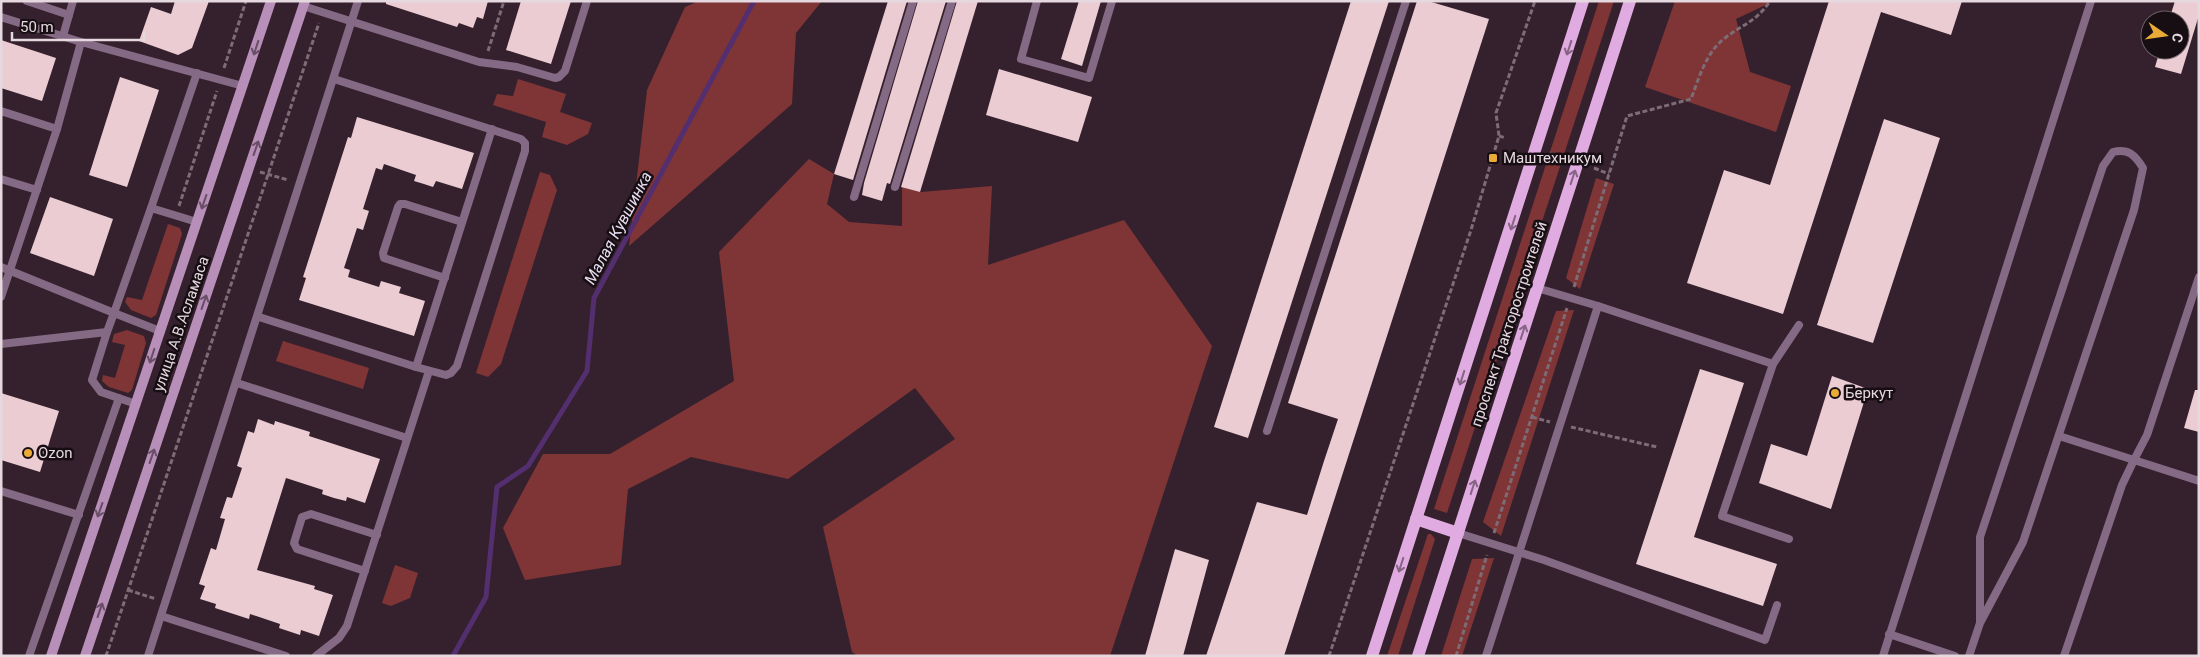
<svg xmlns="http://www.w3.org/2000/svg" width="2200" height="657" viewBox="0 0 2200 657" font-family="Roboto,sans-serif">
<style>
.green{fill:#7f3536}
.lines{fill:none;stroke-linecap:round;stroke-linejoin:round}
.stream{stroke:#532f6f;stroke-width:5}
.building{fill:#ebccd3}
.path{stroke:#7d6c76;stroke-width:3;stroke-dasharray:5 2.5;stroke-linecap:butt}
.lane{stroke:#846a84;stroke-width:8}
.secondary{stroke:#b88fb8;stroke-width:10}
.primary{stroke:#e0abe0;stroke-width:12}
.oneway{stroke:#684e66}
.oneway2{stroke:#866484}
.poi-dot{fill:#eaaa38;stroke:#170e13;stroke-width:2}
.labels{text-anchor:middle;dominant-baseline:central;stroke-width:5;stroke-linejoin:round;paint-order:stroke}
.poi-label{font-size:15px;fill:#e6d8df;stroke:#170e13;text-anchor:start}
.street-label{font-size:15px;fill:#e6d8df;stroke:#170e13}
.water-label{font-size:16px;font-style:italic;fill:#e8def2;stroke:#170e13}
</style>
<rect width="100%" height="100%" fill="#35212d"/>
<g class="green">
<polygon points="699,1 822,1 796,33 792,104 629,246 647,90 685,7"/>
<polygon points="1599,1 1614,1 1447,513 1434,509"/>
<polygon points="1675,1 1774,1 1736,19 1750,72 1791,86 1776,132 1645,87"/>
<polygon points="518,79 566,94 560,112 592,123 588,134 567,145 542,137 546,122 493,105 497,94 513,96"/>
<polygon points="809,159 834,174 827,204 849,222 902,226 902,187 921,192 992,186 988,265 1124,220 1212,346 1110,656 858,656 852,652 823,527 955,439 915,388 788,479 691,457 628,489 621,565 525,580 503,528 543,454 610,454 734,381 719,252"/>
<polygon points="540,172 550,175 557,190 501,364 488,377 476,373"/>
<polygon points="1596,178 1614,184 1580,289 1566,278"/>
<polygon points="168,224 180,228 182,234 156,315 151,318 131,310 125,302 127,297 142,300"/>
<polygon points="1574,310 1501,536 1483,522 1556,311"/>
<polygon points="127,330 144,336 146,343 132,390 128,393 109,387 102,381 103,375 115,378 125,345 112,342 114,334"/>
<polygon points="283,341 369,368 363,389 276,361"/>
<polygon points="1428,534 1431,534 1435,539 1398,656 1387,656"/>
<polygon points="1494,558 1462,656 1441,656 1472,559"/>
<polygon points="395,565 418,573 410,598 391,606 382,603"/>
</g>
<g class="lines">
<polyline class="stream" points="453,656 486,597 497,487 528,466 587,371 594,298 754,1"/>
</g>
<g class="building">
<polygon points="175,1 209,1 192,48 178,55 139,41 151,7 171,14"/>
<polygon points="386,1 488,1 483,19 477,17 473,28 459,23 457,27 386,4"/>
<polygon points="521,1 571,1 551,64 506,50"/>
<polygon points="888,1 907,1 853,180 834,174"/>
<polygon points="918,1 946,1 890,184 887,183 882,201 862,195 864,183"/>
<polygon points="957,1 978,1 920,192 901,187"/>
<polygon points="1079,1 1101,1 1082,66 1061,59"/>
<polygon points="1351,1 1389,1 1248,438 1214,427"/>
<polygon points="1417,1 1428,1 1489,19 1284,656 1206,656 1257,502 1307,515 1324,461 1338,419 1288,403"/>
<polygon points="1829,1 1962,1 1951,35 1881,12 1783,314 1687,283 1724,170 1770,185"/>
<polygon points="2175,1 2199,1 2199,15 2181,74 2155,67 2160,50 2180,50 2180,20 2169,20"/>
<polygon points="1,40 56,58 42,101 1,88"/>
<polygon points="999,69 1092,97 1078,142 986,115"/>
<polygon points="120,77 159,90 127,187 89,175"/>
<polygon points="357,117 474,153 462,189 436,181 433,187 424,184 414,181 416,175 384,164 382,170 376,168 363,209 369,211 363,230 357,228 344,268 350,270 348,277 379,287 381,281 401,287 399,293 425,301 414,336 299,300 306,278 303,277 348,137 351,138"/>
<polygon points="1884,119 1940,138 1873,343 1817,325"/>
<polygon points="50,197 113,219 94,276 30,253"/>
<polygon points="1700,369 1744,383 1694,537 1777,564 1763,606 1636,564"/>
<polygon points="1832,376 1868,389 1831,509 1759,483 1771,444 1807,456"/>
<polygon points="2195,390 2199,390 2199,432 2184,428"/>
<polygon points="1,393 59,411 40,472 1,460"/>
<polygon points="258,419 274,425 275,421 310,432 309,436 380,459 365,503 347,497 346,501 334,498 322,494 323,490 286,478 257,570 315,586 314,589 333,595 319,636 301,630 300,635 279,628 280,624 250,614 249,619 215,608 216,604 200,599 205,586 199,584 211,548 216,550 225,519 220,518 227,497 232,498 242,468 237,466 248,431 254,433"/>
<polygon points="1175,549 1209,560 1183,656 1145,656"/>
</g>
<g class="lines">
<g class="path">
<polyline points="488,51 504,1"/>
<polyline points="224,68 246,1"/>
<polyline points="1499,136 1506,138"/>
<polyline points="1550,153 1563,158"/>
<polyline points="1594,168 1609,174"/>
<polyline points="260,172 288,180"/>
<polyline points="179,206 217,91"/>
<path d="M1574,287L1627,116L1691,99C1699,78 1706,52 1725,38C1743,24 1756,22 1770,1"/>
<polyline points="1532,417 1550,422"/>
<polyline points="1571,427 1657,447"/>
<polyline points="1494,533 1567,308"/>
<polyline points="128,590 156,599"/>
<polyline points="106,656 319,23"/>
<polyline points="1329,656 1471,230 1499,136 1496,113 1535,1"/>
<polyline points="1456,656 1487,555"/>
</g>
<g class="lane">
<polyline points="27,1 69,15"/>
<polyline points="1037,1 1021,59 1089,78 1112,1"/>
<polyline points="303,6 479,62 517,67 555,78 559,77 565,71 587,1"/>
<polyline points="1,17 81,42 243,86"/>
<polyline points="63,36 73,1"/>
<polyline points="334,79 521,139 525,143 525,151 457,366 451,373 446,375 416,367"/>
<polyline points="1,111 57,129"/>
<polyline points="1,179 37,190"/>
<polyline points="895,187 952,1"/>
<polyline points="854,197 913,1"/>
<polyline points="151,208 197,73"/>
<polyline points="1,267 114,313 107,332"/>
<polyline points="445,278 384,258 383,253 398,207 400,204 405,204 462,222"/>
<polyline points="1537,288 1598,306"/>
<polyline points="1,297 57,129 81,42"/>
<polyline points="259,317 416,367 492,129"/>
<polyline points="160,331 114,313 151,208 197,222"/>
<polyline points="1,344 107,332 92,380 101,392 136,404"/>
<polyline points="1773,364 1799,325"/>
<polyline points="237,383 407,438"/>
<polyline points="1267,431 1406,1"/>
<polyline points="2059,436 2134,460 2147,435 2199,277"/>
<polyline points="1,491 79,515"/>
<polyline points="1458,533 1544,560 1765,640 1777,605"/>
<polyline points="365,571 297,549 294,543 302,517 311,514 377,535"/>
<polyline points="161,616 286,656"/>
<polyline points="1889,634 1955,656"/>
<polyline points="29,656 119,398"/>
<polyline points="148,656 358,1"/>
<polyline points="316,656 339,638 347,626 429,371"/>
<polyline points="1486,656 1598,306 1773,364 1722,516 1789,539"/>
<polyline points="1883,656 2091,1"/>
<path d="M1969,656L1980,623L2023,542L2134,210L2143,168C2135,155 2128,148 2113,152L2103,166L1980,537V623"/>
<polyline points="2064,656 2122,485 2134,460 2199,481"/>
</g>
<g class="secondary">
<polyline points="51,656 271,1"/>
<polyline points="85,656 305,1"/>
</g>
<g class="primary">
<polyline points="1416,519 1458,533"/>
<polyline points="1372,656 1583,1"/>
<polyline points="1418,656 1630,1"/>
</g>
</g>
<defs><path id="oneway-shaft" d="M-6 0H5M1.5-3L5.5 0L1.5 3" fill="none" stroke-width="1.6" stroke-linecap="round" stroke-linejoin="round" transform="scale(1.25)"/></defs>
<g class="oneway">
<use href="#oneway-shaft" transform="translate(256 48) rotate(108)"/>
<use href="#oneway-shaft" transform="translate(256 148) rotate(-71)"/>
<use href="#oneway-shaft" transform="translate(204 202) rotate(109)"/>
<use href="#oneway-shaft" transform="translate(204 302) rotate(-71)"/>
<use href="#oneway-shaft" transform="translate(152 356) rotate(108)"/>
<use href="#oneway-shaft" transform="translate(152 456) rotate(-71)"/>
<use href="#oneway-shaft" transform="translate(100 510) rotate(109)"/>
<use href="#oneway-shaft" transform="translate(100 610) rotate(-71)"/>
</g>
<g class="oneway2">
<use href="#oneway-shaft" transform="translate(1569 48) rotate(108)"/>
<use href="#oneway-shaft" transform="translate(1573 177) rotate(-72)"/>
<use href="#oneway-shaft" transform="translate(1513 223) rotate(108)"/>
<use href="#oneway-shaft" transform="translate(1523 332) rotate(-72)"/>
<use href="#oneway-shaft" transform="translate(1462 378) rotate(108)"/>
<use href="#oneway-shaft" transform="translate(1473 487) rotate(-72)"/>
<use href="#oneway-shaft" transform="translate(1401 565) rotate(108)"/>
</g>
<g class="poi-dot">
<rect x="1488" y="153" width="10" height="10" rx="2.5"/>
<circle cx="1835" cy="393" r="5"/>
<circle cx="28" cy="453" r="5"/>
</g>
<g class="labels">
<g class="poi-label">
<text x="1503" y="158">Маштехникум</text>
<text x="1845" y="393">Беркут</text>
<text x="38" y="453">Ozon</text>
</g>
<g class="street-label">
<text transform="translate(181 324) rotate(-71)">улица А.В.Асламаса</text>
<text transform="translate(1509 324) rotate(-72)">проспект Тракторостроителей</text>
</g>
<g class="water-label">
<text transform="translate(618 228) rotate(-62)">Малая Кувшинка</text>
</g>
</g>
<rect width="2200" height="657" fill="none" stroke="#e6d8df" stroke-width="5"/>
<g transform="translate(2165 35) rotate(103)"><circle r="24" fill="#170e13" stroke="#6a5f65"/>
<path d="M0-4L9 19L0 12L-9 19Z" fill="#eaaa38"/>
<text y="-8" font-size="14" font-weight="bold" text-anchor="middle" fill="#e6d8df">С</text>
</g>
<path d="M12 32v8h132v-8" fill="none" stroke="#e6d8df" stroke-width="2.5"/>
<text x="20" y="32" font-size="15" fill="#e6d8df" stroke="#170e13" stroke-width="4" paint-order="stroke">50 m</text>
</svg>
